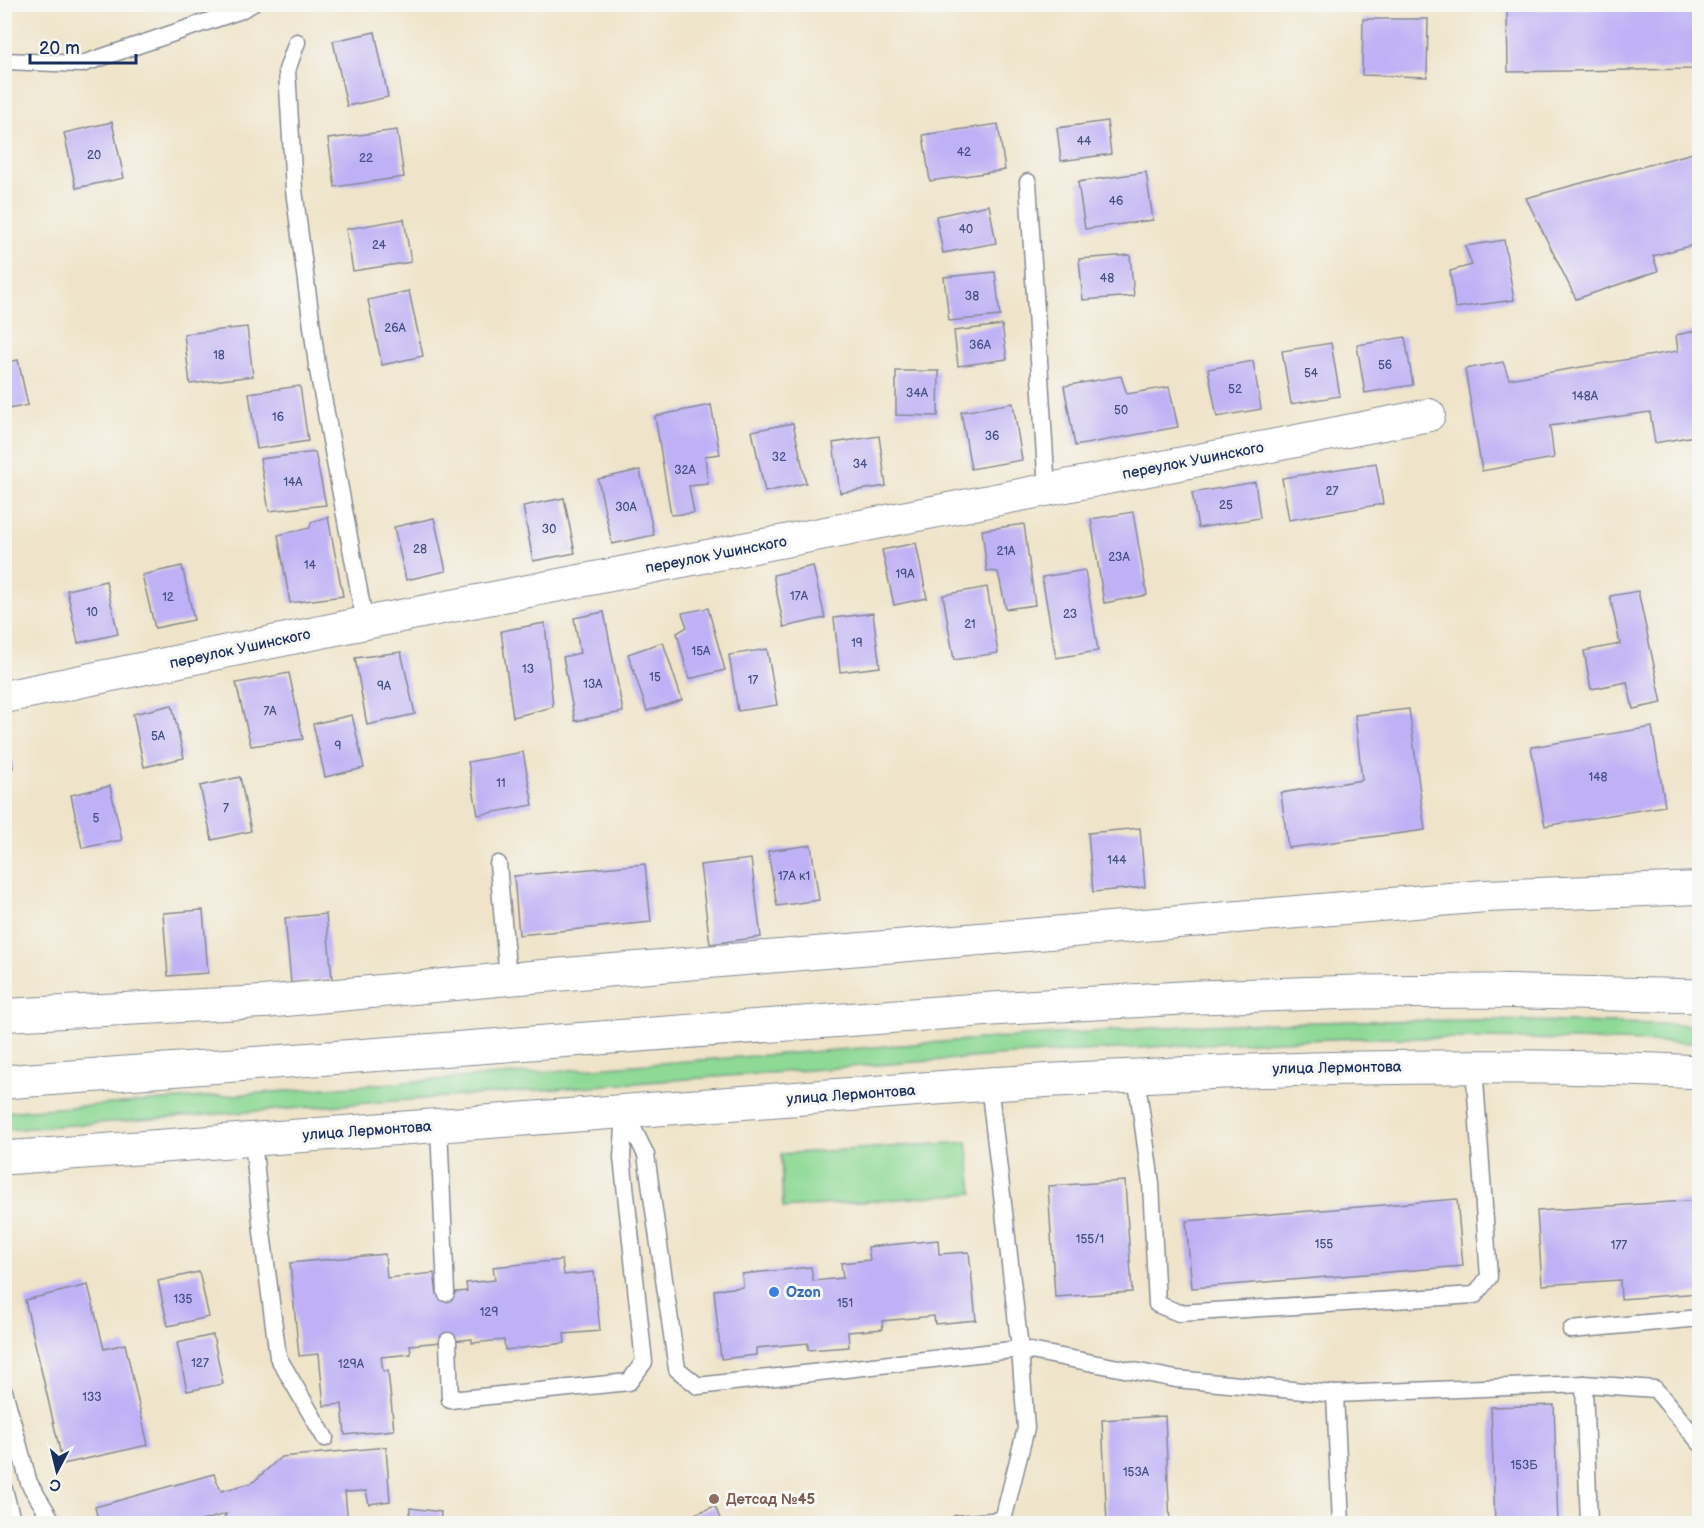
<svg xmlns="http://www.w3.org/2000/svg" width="1704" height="1528" viewBox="0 0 1704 1528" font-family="'Balsamiq Sans',sans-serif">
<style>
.green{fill:#8ed995;stroke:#54847a;stroke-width:1.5}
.building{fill:#bfb1f5}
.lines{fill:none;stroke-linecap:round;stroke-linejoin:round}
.lane-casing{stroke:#858a94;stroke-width:19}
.street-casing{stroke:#858a94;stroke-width:34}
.primary-casing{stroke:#858a94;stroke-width:35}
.lane{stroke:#fff;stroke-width:16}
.street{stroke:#fff;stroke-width:32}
.primary{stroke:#fff;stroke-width:33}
.shop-dot{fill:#3f7fe0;stroke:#f6f6f2;stroke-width:2}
.education-dot{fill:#8d6e63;stroke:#f6f6f2;stroke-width:2}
.labels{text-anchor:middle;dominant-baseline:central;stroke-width:6;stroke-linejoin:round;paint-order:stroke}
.number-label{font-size:12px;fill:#445084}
.street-label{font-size:15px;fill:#1b2f5e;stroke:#f6f6f2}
.shop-label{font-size:15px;font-weight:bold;fill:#366cbe;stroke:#f6f6f2;text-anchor:start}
.education-label{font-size:15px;font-weight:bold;fill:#785e54;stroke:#f6f6f2;text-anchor:start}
</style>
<rect width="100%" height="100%" fill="#f6f6f2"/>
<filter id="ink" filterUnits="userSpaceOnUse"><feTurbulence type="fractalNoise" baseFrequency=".0167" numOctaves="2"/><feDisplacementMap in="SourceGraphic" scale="12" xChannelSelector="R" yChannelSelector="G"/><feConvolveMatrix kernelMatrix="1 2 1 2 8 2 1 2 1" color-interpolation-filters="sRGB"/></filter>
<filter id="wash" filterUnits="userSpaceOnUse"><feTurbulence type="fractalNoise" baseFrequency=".008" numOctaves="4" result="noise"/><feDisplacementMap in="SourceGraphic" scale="24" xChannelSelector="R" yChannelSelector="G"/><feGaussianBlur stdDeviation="1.35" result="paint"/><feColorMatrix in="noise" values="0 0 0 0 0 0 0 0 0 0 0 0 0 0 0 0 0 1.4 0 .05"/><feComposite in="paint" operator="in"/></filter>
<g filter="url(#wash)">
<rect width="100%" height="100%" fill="#efe4c9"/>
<g class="green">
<polygon points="1488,1020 1699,1025 1699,1043 1488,1038 1357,1038 1202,1044 996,1056 5,1130 5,1112 995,1038 1201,1025 1358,1021"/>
<polygon points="967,1142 973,1193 783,1208 781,1154"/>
</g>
<g id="blocks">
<g class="building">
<polygon points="1696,6 1697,69 1508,72 1507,10"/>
<polygon points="1363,19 1428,19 1427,77 1362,75"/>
<polygon points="375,32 388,97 347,106 333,41"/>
<polygon points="1107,121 1111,154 1061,161 1057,128"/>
<polygon points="112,122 124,178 76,188 64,133"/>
<polygon points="998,124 1005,170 930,181 923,135"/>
<polygon points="397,130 404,177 335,187 328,139"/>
<polygon points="1700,151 1700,243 1653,256 1658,271 1576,299 1526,198"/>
<polygon points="1146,172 1153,220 1085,229 1078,182"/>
<polygon points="989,205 996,243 943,253 936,216"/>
<polygon points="404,219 411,262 353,271 346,229"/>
<polygon points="1504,240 1514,300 1455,308 1450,271 1472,265 1465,246"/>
<polygon points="1130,255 1134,296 1083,300 1079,259"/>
<polygon points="995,272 1000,316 949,321 944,277"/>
<polygon points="409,291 423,356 382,365 368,300"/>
<polygon points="1002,325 1007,359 958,366 954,331"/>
<polygon points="247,327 253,376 190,384 184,334"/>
<polygon points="1700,330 1700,435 1655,443 1650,412 1550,426 1554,458 1482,471 1465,369 1503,362 1509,379 1678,351 1676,335"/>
<polygon points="1405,337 1413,385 1365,393 1357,345"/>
<polygon points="1331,343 1340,396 1291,404 1282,351"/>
<polygon points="18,360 28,405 4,410 4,363"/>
<polygon points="1253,361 1261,409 1217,417 1208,369"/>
<polygon points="896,371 939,371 938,416 896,415"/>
<polygon points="1121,376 1127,394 1169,387 1178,427 1075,446 1064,386"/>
<polygon points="300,386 308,441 257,449 249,393"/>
<polygon points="1013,403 1022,460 971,469 961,412"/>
<polygon points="711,405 720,454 705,456 708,484 689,486 694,513 671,515 655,416"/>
<polygon points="793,423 806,483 765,492 752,431"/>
<polygon points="879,436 886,486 840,493 833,443"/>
<polygon points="315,452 326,505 269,511 260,459"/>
<polygon points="1376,463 1383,504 1289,520 1282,478"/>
<polygon points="640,470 654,535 612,544 598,479"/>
<polygon points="1255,482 1260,518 1198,528 1192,493"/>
<polygon points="564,498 575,553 533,561 523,506"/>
<polygon points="1133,512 1147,595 1104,603 1091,519"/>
<polygon points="328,517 343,596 290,603 278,535 310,528 311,522"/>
<polygon points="434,518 446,571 406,580 394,527"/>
<polygon points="1024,524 1035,605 1006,609 998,572 987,571 982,530"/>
<polygon points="916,543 927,598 894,605 882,550"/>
<polygon points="182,566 194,620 155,628 142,575"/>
<polygon points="813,566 825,618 784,627 773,575"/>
<polygon points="1085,570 1098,651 1056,658 1042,577"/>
<polygon points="106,581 118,634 78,643 67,590"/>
<polygon points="987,587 998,653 954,660 943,595"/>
<polygon points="1638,591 1662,703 1633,709 1627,682 1591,689 1584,651 1620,644 1610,596"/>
<polygon points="708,608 725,670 689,679 677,633 687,627 682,613"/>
<polygon points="604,612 623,712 575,721 563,657 580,653 574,618"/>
<polygon points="873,613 880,667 840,672 834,618"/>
<polygon points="545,623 553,707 513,717 501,631"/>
<polygon points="663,642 682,700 647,711 628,654"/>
<polygon points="767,649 777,705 738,711 729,655"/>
<polygon points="401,652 415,714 367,725 355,658"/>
<polygon points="289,673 303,739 251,746 236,683"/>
<polygon points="172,705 184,758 144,767 133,714"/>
<polygon points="1409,709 1425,830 1288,848 1281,793 1362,780 1355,715"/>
<polygon points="352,715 364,768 325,777 313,724"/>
<polygon points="5,721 6,721 13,768 5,769"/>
<polygon points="1652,727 1665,806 1545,826 1531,747"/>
<polygon points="523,752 533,805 478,815 468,762"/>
<polygon points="240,777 251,831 212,840 200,786"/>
<polygon points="110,786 122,840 82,848 71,795"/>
<polygon points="1140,828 1145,887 1093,892 1088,833"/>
<polygon points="811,845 819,900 777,906 768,851"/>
<polygon points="751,859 761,937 710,944 700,865"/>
<polygon points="645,864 651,922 519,935 514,876"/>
<polygon points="203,910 208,973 168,976 163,913"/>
<polygon points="326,914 332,979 291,983 285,918"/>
<polygon points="1125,1181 1132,1292 1055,1297 1048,1186"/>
<polygon points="1457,1199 1463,1266 1192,1288 1186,1221"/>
<polygon points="1700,1200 1700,1293 1621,1299 1620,1280 1542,1285 1537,1211"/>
<polygon points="938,1240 939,1254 969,1252 976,1320 935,1324 934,1316 882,1321 883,1329 848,1332 849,1347 808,1350 808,1343 756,1348 756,1355 721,1359 714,1290 743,1287 742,1274 811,1267 813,1281 843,1278 841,1263 870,1260 868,1247"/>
<polygon points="385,1254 387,1278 434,1273 437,1294 467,1291 466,1283 495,1280 493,1267 562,1260 564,1275 594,1272 600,1331 564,1334 565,1343 505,1350 504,1340 472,1343 472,1339 410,1345 411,1354 381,1357 383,1371 388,1371 394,1430 345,1435 342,1404 324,1406 319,1354 299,1356 290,1263"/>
<polygon points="199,1272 209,1317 168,1326 158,1281"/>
<polygon points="88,1285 104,1349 125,1344 148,1445 63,1464 25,1300"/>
<polygon points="213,1335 223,1384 187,1391 177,1343"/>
<polygon points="1554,1405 1558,1524 1495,1524 1491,1407"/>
<polygon points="1165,1416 1170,1524 1107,1524 1102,1420"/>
<polygon points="386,1447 390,1501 369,1504 366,1491 345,1492 348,1524 222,1524 226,1514 191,1524 99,1524 95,1507 214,1474 221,1491 252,1483 281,1457"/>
<polygon points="715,1506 722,1524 672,1524 672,1523"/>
<polygon points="410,1508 441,1512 440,1524 409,1524"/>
</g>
</g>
</g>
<g filter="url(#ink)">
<use href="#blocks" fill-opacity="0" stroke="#858a94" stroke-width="1.5"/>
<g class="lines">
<g class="lane-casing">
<g id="lane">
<polyline points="297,42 287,70 294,190 317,365 365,623"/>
<polyline points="4,61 82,64 239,11 252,4"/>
<polyline points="1028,182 1047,490"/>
<polyline points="498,864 508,979"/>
<polyline points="1136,1075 1151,1183 1157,1304 1179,1313 1475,1295 1489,1277 1474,1066"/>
<polyline points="625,1112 646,1155 677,1369 698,1386 1020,1349 1176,1379 1335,1394 1584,1384 1655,1389 1700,1443"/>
<polyline points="439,1126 446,1293"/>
<polyline points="253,1139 262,1232 278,1357 325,1438"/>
<polyline points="1571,1330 1700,1318"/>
<polyline points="448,1341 450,1400 629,1382 644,1362 622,1157 625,1113"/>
<polyline points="1584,1384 1589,1524"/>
<polyline points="4,1391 29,1483 54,1524"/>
<polyline points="1335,1394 1341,1524"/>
<polyline points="4,1489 13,1524"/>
<polyline points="957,1524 1003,1520 1026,1428 1020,1349 989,1084"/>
</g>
</g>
<g class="street-casing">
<g id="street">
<polyline points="4,697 365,623 1429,415"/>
<polyline points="4,1015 264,1002 508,979 1485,896 1700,888"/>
</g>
</g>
<g class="primary-casing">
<g id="primary">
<polyline points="4,1082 992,1009 1199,997 1356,992 1487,991 1700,996"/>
<path d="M4,1158L989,1084C1226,1070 1462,1060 1700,1072"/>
</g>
</g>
<use href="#lane" class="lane"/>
<use href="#street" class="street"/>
<use href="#primary" class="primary"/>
</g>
</g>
<circle class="shop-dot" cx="774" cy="1292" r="6"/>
<circle class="education-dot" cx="714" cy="1499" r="6"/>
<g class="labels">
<g class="number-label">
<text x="1084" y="141">44</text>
<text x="964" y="152">42</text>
<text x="94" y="155">20</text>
<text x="366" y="158">22</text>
<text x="1116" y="201">46</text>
<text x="966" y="229">40</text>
<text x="379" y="245">24</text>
<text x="1107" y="278">48</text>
<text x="972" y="296">38</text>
<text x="395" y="328">26А</text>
<text x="980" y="345">36А</text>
<text x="219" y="355">18</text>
<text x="1385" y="365">56</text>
<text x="1311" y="373">54</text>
<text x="1235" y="389">52</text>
<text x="917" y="393">34А</text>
<text x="1585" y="396">148А</text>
<text x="1121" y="410">50</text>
<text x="278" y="417">16</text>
<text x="992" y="436">36</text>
<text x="779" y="457">32</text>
<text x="860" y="464">34</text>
<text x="685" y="470">32А</text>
<text x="293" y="482">14А</text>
<text x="1332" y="491">27</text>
<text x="1226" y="505">25</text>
<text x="626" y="507">30А</text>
<text x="549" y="529">30</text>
<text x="420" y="549">28</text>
<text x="1006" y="551">21А</text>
<text x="1119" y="557">23А</text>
<text x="310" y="565">14</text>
<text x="905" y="574">19А</text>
<text x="799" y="596">17А</text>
<text x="168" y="597">12</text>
<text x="92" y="612">10</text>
<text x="1070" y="614">23</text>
<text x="970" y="624">21</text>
<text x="857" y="643">19</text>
<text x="701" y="651">15А</text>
<text x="528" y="669">13</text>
<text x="655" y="677">15</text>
<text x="753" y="680">17</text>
<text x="593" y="684">13А</text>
<text x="384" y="686">9А</text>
<text x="270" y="711">7А</text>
<text x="158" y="736">5А</text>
<text x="338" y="746">9</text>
<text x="1598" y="777">148</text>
<text x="501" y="783">11</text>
<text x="226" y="808">7</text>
<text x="96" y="818">5</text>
<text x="1117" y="860">144</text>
<text x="794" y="876">17А к1</text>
<text x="1090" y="1239">155/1</text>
<text x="1324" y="1244">155</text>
<text x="1619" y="1245">177</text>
<text x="183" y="1299">135</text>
<text x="845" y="1303">151</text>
<text x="489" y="1312">129</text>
<text x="200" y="1363">127</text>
<text x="351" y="1364">129А</text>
<text x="92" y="1397">133</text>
<text x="1524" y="1465">153Б</text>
<text x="1136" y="1472">153А</text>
</g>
<g class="street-label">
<text transform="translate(1193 461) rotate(-11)">переулок Ушинского</text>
<text transform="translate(716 555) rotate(-11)">переулок Ушинского</text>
<text transform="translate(240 649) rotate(-12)">переулок Ушинского</text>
<text transform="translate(1337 1068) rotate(-1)">улица Лермонтова</text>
<text transform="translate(851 1095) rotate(-4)">улица Лермонтова</text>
<text transform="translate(367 1131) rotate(-4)">улица Лермонтова</text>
</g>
<g class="shop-label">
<text x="786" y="1292">Ozon</text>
</g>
<g class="education-label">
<text x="726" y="1499">Детсад №45</text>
</g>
</g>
<rect width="1704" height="1528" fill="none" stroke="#f6f6f2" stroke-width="24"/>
<g transform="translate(57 1471) rotate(187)" stroke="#f6f6f2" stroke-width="4.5" paint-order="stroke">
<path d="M0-4.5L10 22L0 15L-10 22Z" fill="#1b2f5e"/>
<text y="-9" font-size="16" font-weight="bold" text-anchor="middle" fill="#1b2f5e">С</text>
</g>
<path d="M30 54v9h106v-9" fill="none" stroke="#1b2f5e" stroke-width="3"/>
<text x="39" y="54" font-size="18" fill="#1b2f5e" stroke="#f6f6f2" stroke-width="4.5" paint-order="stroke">20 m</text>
</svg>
